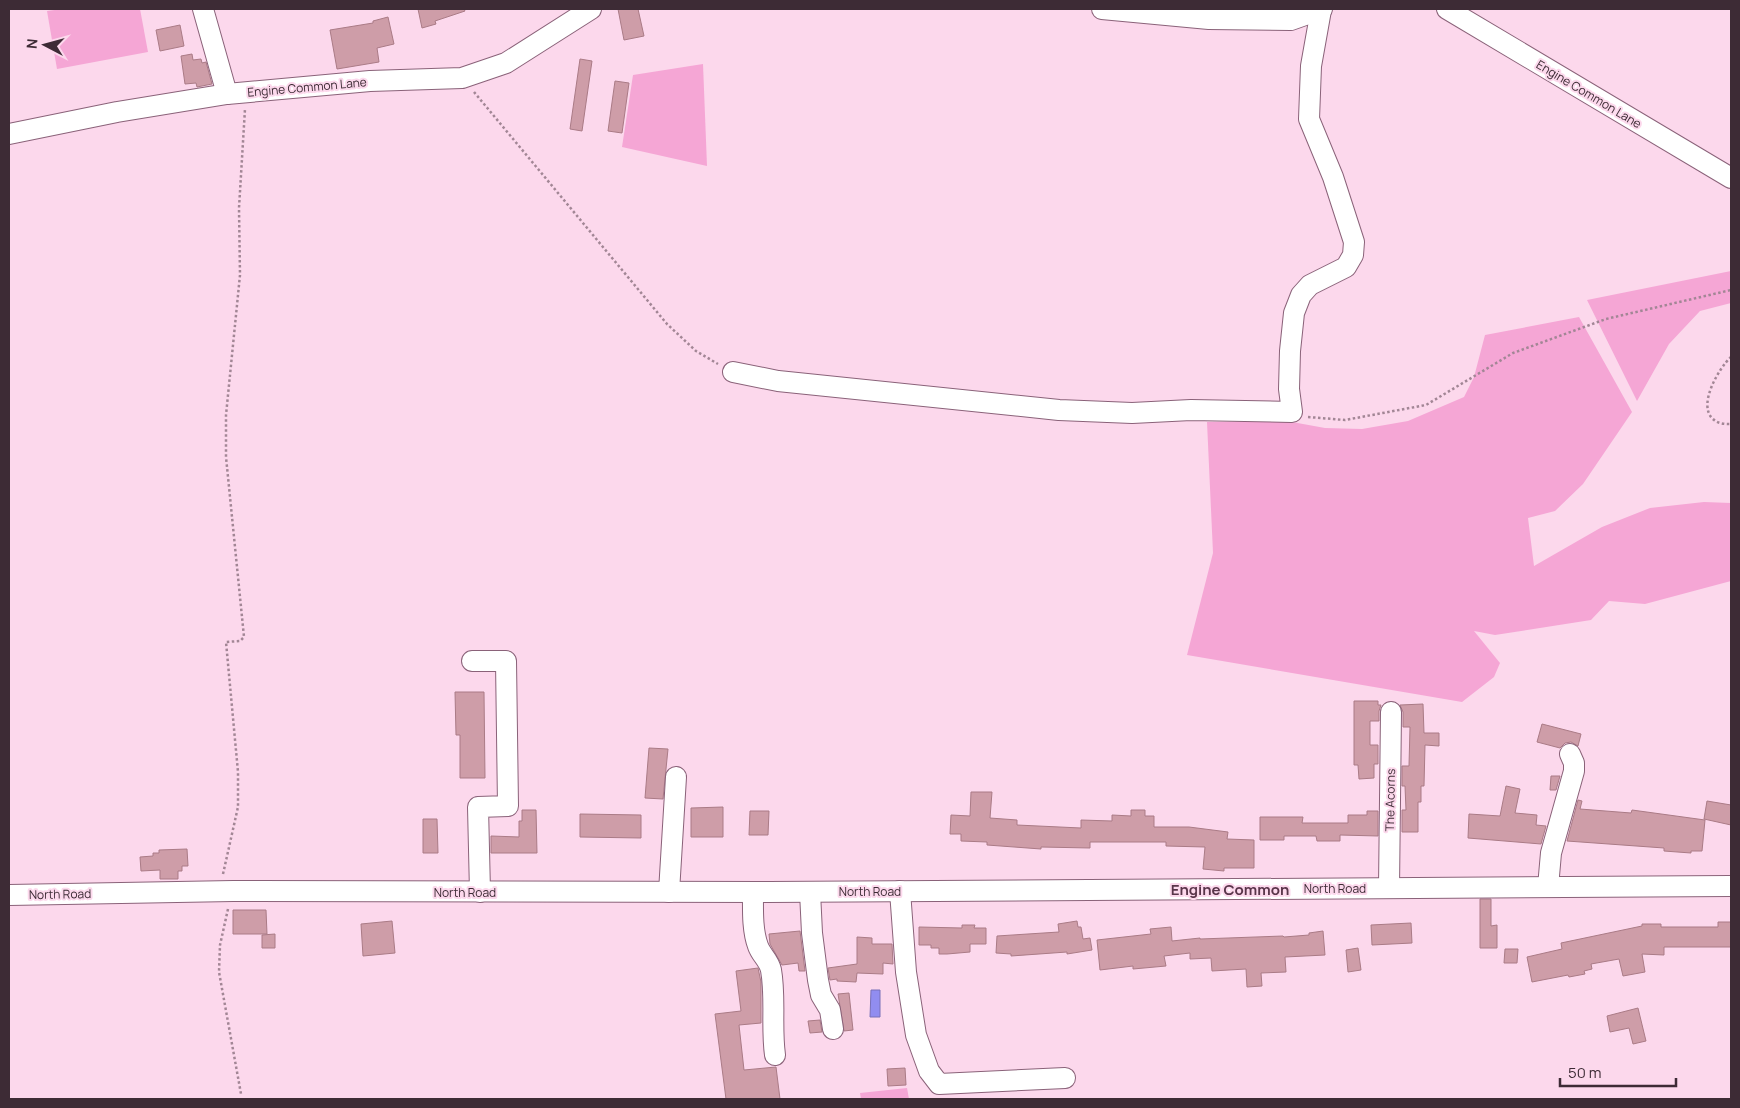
<svg xmlns="http://www.w3.org/2000/svg" width="1740" height="1108" viewBox="0 0 1740 1108" font-family="Manrope,sans-serif">
<style>
.green{fill:#f5a6d5}
.water{fill:#918df0;stroke:#7870b8}
.building{fill:#ce9da8;stroke:#aa7b86}
.lines{fill:none;stroke-linecap:round;stroke-linejoin:round}
.minor-casing{stroke:#8a6279;stroke-width:22}
.path{stroke:#a28695;stroke-width:2.5;stroke-dasharray:2.5 2.5;stroke-linecap:butt}
.minor{stroke:#fff;stroke-width:20}
.labels{text-anchor:middle;dominant-baseline:central;stroke-width:4;stroke-linejoin:round;paint-order:stroke}
.street-label{font-size:12px;fill:#3d2b35;stroke:#fcd8ec}
.quarter-label{font-size:15px;font-weight:bold;fill:#59354a;stroke:#fcd8ec}
</style>
<rect width="100%" height="100%" fill="#fcd8ec"/>
<g class="green">
<polygon points="62,9 140,9 148,52 57,69 47,11"/>
<polygon points="703,64 707,166 622,147 633,75"/>
<polygon points="1731,271 1731,303 1700,311 1669,344 1637,401 1587,300"/>
<polygon points="1579,317 1632,412 1583,484 1555,511 1528,518 1534,566 1602,527 1650,508 1704,502 1731,503 1731,581 1645,604 1609,601 1591,620 1495,635 1474,631 1500,663 1494,677 1462,702 1187,655 1213,553 1207,422 1292,422 1325,428 1362,429 1408,421 1464,397 1474,377 1485,335"/>
<polygon points="907,1088 909,1099 861,1099 860,1093"/>
</g>
<polygon class="water" points="871,990 880,990 880,1017 870,1017"/>
<g class="building">
<polygon points="418,9 464,9 465,11 435,21 436,24 422,28"/>
<polygon points="618,9 638,9 644,36 624,40"/>
<polygon points="388,17 394,44 377,48 379,62 337,69 330,30 373,23 373,21"/>
<polygon points="180,25 184,46 160,51 156,30"/>
<polygon points="192,54 193,60 201,59 202,63 206,62 212,84 197,87 196,83 185,84 181,56"/>
<polygon points="580,59 592,61 582,131 570,129"/>
<polygon points="615,81 629,83 622,133 608,131"/>
<polygon points="455,692 484,692 485,778 460,778 460,735 456,735"/>
<polygon points="1354,701 1378,701 1378,705 1381,705 1379,711 1379,721 1370,721 1370,745 1378,745 1378,764 1374,764 1374,778 1359,779 1358,765 1354,765"/>
<polygon points="1423,704 1424,733 1439,733 1439,746 1425,745 1424,786 1421,786 1421,802 1418,802 1418,832 1402,832 1402,810 1406,810 1405,786 1402,786 1402,766 1409,766 1410,727 1403,727 1403,712 1400,705"/>
<polygon points="1542,724 1581,734 1578,746 1571,742 1565,743 1560,748 1537,742"/>
<polygon points="649,748 668,749 663,799 645,798"/>
<polygon points="1551,776 1560,776 1556,790 1550,790"/>
<polygon points="1506,786 1520,789 1515,813 1537,815 1536,825 1546,826 1541,844 1468,838 1469,814 1500,816"/>
<polygon points="971,792 992,792 990,818 1017,820 1017,825 1081,828 1081,820 1112,821 1112,815 1131,816 1131,810 1145,810 1145,816 1154,816 1154,827 1189,827 1228,832 1227,839 1254,840 1254,868 1224,868 1224,871 1203,869 1205,847 1166,846 1166,842 1090,842 1090,848 1041,847 1041,849 987,845 987,842 961,841 961,834 950,834 951,815 970,816"/>
<polygon points="1578,800 1582,801 1580,809 1631,813 1632,810 1705,820 1702,851 1691,851 1691,853 1664,851 1664,848 1567,841"/>
<polygon points="1707,801 1731,805 1731,825 1704,819"/>
<polygon points="723,807 723,837 691,837 691,808"/>
<polygon points="522,810 536,810 537,853 491,853 491,836 519,837 519,821 522,821"/>
<polygon points="750,811 769,811 768,835 749,835"/>
<polygon points="1367,811 1378,811 1378,836 1340,835 1340,841 1317,841 1316,836 1284,836 1284,840 1260,840 1260,817 1303,817 1302,823 1348,823 1348,815 1367,815"/>
<polygon points="580,814 641,815 641,838 580,837"/>
<polygon points="423,819 437,819 438,853 423,853"/>
<polygon points="187,849 188,866 182,866 182,871 178,871 178,879 160,879 160,870 141,871 140,857 153,856 153,853 159,853 159,850"/>
<polygon points="1480,899 1491,899 1491,926 1497,925 1497,948 1480,948"/>
<polygon points="233,910 266,910 267,934 233,934"/>
<polygon points="392,921 395,953 363,956 361,924"/>
<polygon points="1077,921 1078,927 1081,927 1083,939 1090,938 1092,950 1067,954 1067,952 1011,956 1011,954 996,953 997,936 1059,932 1058,924"/>
<polygon points="1718,922 1731,922 1731,947 1664,947 1664,955 1642,954 1645,972 1623,976 1619,959 1591,964 1592,969 1584,971 1585,974 1569,977 1568,975 1532,982 1527,957 1562,949 1561,943 1642,926 1642,924 1661,924 1661,927 1718,927"/>
<polygon points="1411,923 1412,943 1372,945 1371,925"/>
<polygon points="962,925 975,925 974,928 986,928 986,944 970,944 970,952 947,954 939,954 939,948 931,948 931,945 919,945 919,927 962,928"/>
<polygon points="1171,927 1172,941 1200,938 1200,939 1283,936 1284,937 1309,935 1309,933 1323,931 1325,955 1285,957 1286,972 1261,973 1262,986 1247,987 1246,969 1212,971 1211,958 1190,959 1190,953 1164,956 1166,966 1133,969 1133,966 1100,970 1097,940 1151,934 1150,929"/>
<polygon points="800,931 805,971 799,971 798,963 782,965 770,944 769,934"/>
<polygon points="275,934 275,948 262,948 262,935"/>
<polygon points="857,937 872,938 872,944 892,944 893,964 883,963 883,974 857,973 856,982 837,981 837,979 830,980 828,968 857,964"/>
<polygon points="1358,948 1361,970 1348,972 1346,950"/>
<polygon points="1505,949 1518,949 1517,963 1504,963"/>
<polygon points="758,968 761,982 761,1023 739,1025 744,1070 776,1067 780,1099 726,1099 715,1014 741,1011 736,971"/>
<polygon points="849,993 853,1030 844,1031 838,994"/>
<polygon points="1638,1008 1646,1041 1633,1044 1629,1028 1610,1032 1607,1016"/>
<polygon points="820,1020 822,1032 810,1033 808,1021"/>
<polygon points="905,1068 906,1085 888,1086 887,1069"/>
</g>
<g class="lines">
<g class="minor-casing">
<g id="minor">
<polyline points="203,9 227,94"/>
<polyline points="1102,9 1209,19 1291,20 1322,9"/>
<polyline points="1447,9 1731,178"/>
<polyline points="9,134 117,112 227,94 370,81 462,78 506,63 591,9"/>
<polyline points="733,372 778,381 1059,410 1132,413 1191,410 1292,412 1289,389 1290,351 1294,313 1301,295 1310,285 1346,267 1353,255 1354,242 1333,177 1309,119 1311,66 1321,10"/>
<polyline points="472,661 506,661 508,806 478,807 480,892"/>
<polyline points="1548,887 1551,853 1574,771 1574,763 1570,754"/>
<polyline points="1389,888 1391,712"/>
<polyline points="900,891 906,972 916,1035 929,1071 939,1084 1065,1078"/>
<polyline points="669,892 676,777"/>
<path d="M753,892C753,909 752,930 758,946C761,955 769,960 771,970C776,998 771,1026 775,1055"/>
<polyline points="810,892 812,933 818,980 821,995 830,1010 833,1029"/>
<polyline points="9,895 233,891 769,892 1731,886"/>
</g>
</g>
<g class="path">
<polyline points="474,92 667,324 696,351 718,364"/>
<path d="M1731,357C1719,368 1697,405 1713,419C1718,424 1725,424 1731,424"/>
<polyline points="1308,417 1345,420 1426,405 1513,353 1606,319 1731,290"/>
<polyline points="223,874 238,807 238,772 226,642 240,641 244,637 226,457 226,415 240,275 239,208 245,109"/>
<polyline points="228,909 220,945 219,972 241,1094"/>
</g>
<use href="#minor" class="minor"/>
</g>
<g class="labels">
<g class="street-label">
<text transform="translate(307 87) rotate(-5)">Engine Common Lane</text>
<text transform="translate(1589 94) rotate(31)">Engine Common Lane</text>
<text transform="translate(1390 800) rotate(-89)">The Acorns</text>
<text x="1335" y="888">North Road</text>
<text x="870" y="891">North Road</text>
<text x="465" y="892">North Road</text>
<text transform="translate(60 894) rotate(-1)">North Road</text>
</g>
<g class="quarter-label">
<text x="1230" y="889">Engine Common</text>
</g>
</g>
<rect width="1740" height="1108" fill="none" stroke="#3d2b35" stroke-width="20"/>
<g transform="translate(45 45) rotate(276)" stroke="#fcd8ec" stroke-width="4" paint-order="stroke">
<path d="M0-4L9 19L0 12L-9 19Z" fill="#3d2b35"/>
<text y="-8" font-size="14" font-weight="bold" text-anchor="middle" fill="#3d2b35">N</text>
</g>
<path d="M1560 1078v8h116v-8" fill="none" stroke="#3d2b35" stroke-width="2.5"/>
<text x="1568" y="1078" font-size="15" fill="#3d2b35" stroke="#fcd8ec" stroke-width="4" paint-order="stroke">50 m</text>
</svg>
